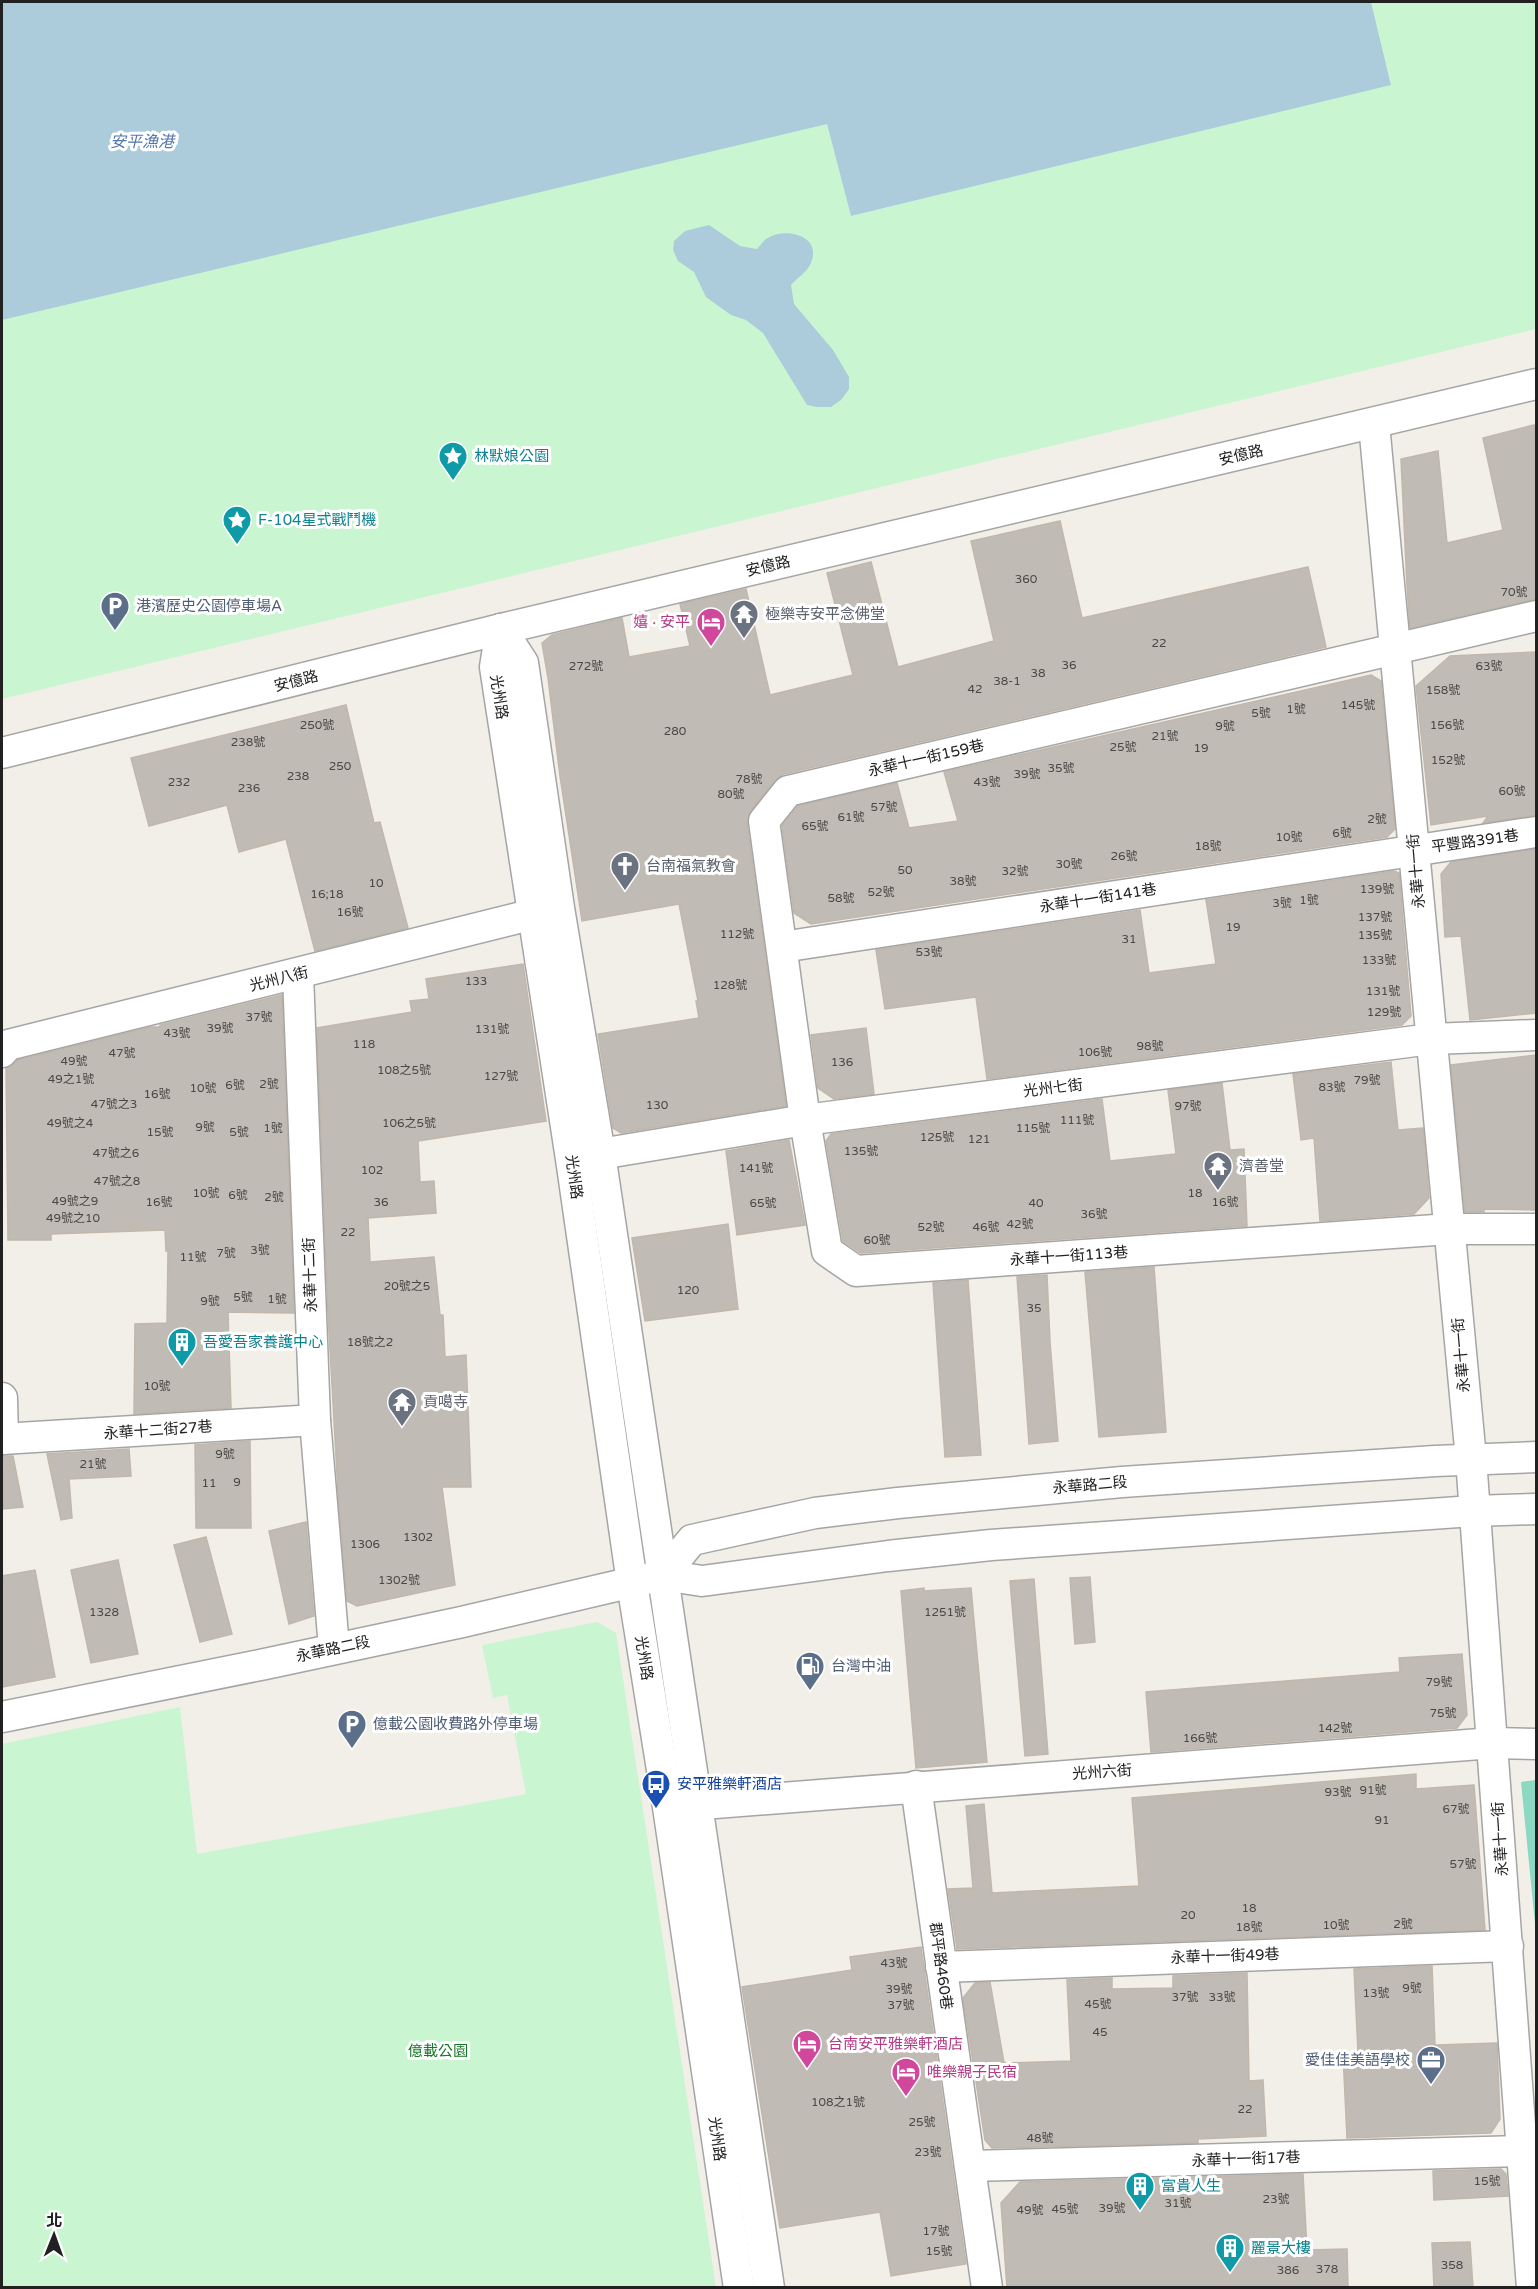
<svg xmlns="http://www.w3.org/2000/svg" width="1538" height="2289" viewBox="0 0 1538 2289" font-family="'Varela Round','Noto Sans TC',sans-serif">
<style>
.park{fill:#c9f6d1}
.pitch{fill:#8cd9c3}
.water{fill:#acccdb}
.building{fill:#c1bbb5;stroke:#c1b7ab;stroke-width:1.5}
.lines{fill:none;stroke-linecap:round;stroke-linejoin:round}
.minor-casing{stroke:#a5a5a5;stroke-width:33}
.minor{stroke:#fff;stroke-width:30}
.labels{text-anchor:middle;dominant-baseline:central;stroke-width:6;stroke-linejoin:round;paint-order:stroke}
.number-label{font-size:12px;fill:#494846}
.street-label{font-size:15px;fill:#212121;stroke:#fff}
.culture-label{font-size:15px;fill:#0d838f;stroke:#fff;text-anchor:start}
.service-label{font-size:15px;fill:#4e5e75;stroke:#fff;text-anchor:start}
.worship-label{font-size:15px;fill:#5b616d;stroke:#fff;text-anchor:start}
.hotel-label{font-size:15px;fill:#b23c85;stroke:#fff;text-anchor:start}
.transit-label{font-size:15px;fill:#164399;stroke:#fff;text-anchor:start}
.park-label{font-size:15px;fill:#147a26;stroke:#fff}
.water-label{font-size:16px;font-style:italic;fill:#5377ab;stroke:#fff}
</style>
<rect width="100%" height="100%" fill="#f1efe8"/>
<g class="park">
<polygon points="1371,2 1536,2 1536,329 2,699 2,320 827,123 851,216 1391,84"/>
<polygon points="597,1622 616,1633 716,2287 2,2287 2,1744 180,1707 197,1854 526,1794 507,1695 493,1698 482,1645"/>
</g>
<polygon class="pitch" points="1536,1780 1536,1934 1521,1782"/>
<g class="water">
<polygon points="2,2 1371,2 1391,85 851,216 827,124 2,320"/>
<path d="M709,225L740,246L757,249C760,246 763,241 766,239C783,227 820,234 812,260C809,271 798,277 791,285L794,304L833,350L849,377V389L841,400L831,407H817L807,405L763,333L746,320L731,315L706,297L694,272L678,261L673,250L674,241L685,231Z"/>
</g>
<g class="building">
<polygon points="1534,425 1536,436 1536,599 1410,628 1407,586 1401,459 1438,451 1447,543 1503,530 1483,438"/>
<polygon points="1060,521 1082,618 1308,567 1326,647 784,774 775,780 751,810 747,823 786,1106 621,1133 613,1128 598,1034 699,1018 696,1001 698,1001 679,904 582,921 560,776 548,678 542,643 552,635 622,618 629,657 690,646 680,604 746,589 770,695 853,675 827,573 871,562 898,667 994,641 971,541"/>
<polygon points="1536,652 1536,815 1483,823 1488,816 1431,825 1416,686 1450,656"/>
<polygon points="1371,675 1381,681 1395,829 1387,837 811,924 794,913 782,826 798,806 897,783 909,828 958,821 944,772"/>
<polygon points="346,705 374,823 380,822 408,928 315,951 286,839 239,852 227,805 149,826 131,758"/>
<polygon points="1536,849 1536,1013 1470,1020 1461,936 1445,937 1441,874 1451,862"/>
<polygon points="1394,871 1399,873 1411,1016 1402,1025 987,1079 976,997 885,1009 876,950 1140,910 1149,973 1216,964 1206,900"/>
<polygon points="523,964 546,1121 418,1141 420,1182 434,1181 436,1213 368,1218 370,1262 434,1257 440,1315 443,1315 445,1357 466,1355 471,1487 442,1487 455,1585 357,1606 347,1601 338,1492 328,1313 317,1028 412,1012 410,1001 429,999 426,979"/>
<polygon points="282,995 294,1313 228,1312 231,1408 134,1414 135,1324 167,1323 168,1251 166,1251 165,1230 51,1234 51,1240 8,1240 6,1068 18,1060 151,1027 160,1027 160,1025"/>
<polygon points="866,1028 874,1094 834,1099 818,1088 811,1035"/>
<polygon points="1536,1055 1536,1210 1484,1209 1484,1212 1465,1212 1451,1065"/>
<polygon points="1391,1062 1398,1130 1423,1128 1429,1198 1414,1214 1320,1221 1314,1138 1301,1140 1293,1074"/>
<polygon points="1222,1083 1230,1150 1244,1149 1247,1226 861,1253 843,1241 826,1141 831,1134 1102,1099 1110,1161 1176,1154 1168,1090"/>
<polygon points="789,1140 805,1225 737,1235 726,1151"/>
<polygon points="728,1224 738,1309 645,1321 632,1238"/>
<polygon points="1154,1267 1166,1432 1099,1437 1085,1272"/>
<polygon points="1047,1275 1050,1342 1058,1441 1029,1444 1017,1277"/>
<polygon points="968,1280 981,1455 945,1457 933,1283"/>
<polygon points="250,1441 251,1528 196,1528 195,1445"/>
<polygon points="129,1449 131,1476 69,1479 72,1518 61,1520 47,1454"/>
<polygon points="2,1456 13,1456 23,1507 3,1509"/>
<polygon points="306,1522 314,1616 289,1624 269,1531"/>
<polygon points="206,1537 232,1634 200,1642 174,1545"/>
<polygon points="118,1560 138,1654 91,1663 71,1570"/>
<polygon points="35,1570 55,1677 2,1687 2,1576"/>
<polygon points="1090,1577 1095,1642 1075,1644 1070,1578"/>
<polygon points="1034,1579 1048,1754 1025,1756 1010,1581"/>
<polygon points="924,1588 924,1591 971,1588 987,1762 916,1768 901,1591"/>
<polygon points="1462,1654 1467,1715 1457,1728 1151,1752 1146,1692 1400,1672 1399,1658"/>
<polygon points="1416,1774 1416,1789 1474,1785 1485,1930 957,1949 948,1889 973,1888 966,1806 984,1804 992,1893 1139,1886 1132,1798"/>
<polygon points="921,1947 966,2264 891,2276 880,2212 780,2228 742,1987 852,1970 850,1957"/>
<polygon points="1432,1966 1435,2045 1497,2043 1500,2119 1491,2133 1347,2138 1343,2053 1358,2052 1354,1969"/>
<polygon points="1247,1973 1249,2081 1263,2080 1266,2136 1198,2139 1198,2143 992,2148 985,2140 963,1998 975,1983 990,1982 1004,2063 1071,2061 1067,1980 1112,1978 1112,1989 1173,1988 1173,1976"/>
<polygon points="1501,2169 1506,2174 1508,2196 1434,2200 1433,2171"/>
<polygon points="1303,2174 1307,2250 1347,2249 1348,2288 1007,2288 1001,2203 1020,2182"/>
<polygon points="1470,2242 1473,2288 1434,2288 1432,2243"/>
</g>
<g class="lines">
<g class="minor-casing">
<g id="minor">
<polyline points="1374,424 1471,1459 1532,2288"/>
<polyline points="1536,616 788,791 764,821 805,1120 827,1251 856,1271 1449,1229 1536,1229"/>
<polyline points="501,629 523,663 559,908 600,1154 769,2288"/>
<polyline points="501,629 495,667 571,1159 632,1583 668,1807 739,2288"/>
<polyline points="2,753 501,629 1536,384"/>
<polyline points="782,947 1536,832"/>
<polyline points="298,974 315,1420 334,1648"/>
<polyline points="2,1052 8,1045 550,910"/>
<polyline points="582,1157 805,1120 1431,1039 1536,1035"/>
<polyline points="2,1398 3,1439"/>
<polyline points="2,1439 315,1420"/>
<polyline points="663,1575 692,1540 815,1513 898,1503 1122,1482 1435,1461 1536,1457"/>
<polyline points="2,1717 265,1664 462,1622 663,1575 702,1581 888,1556 991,1545 1473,1511 1536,1509"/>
<polyline points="916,1786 987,2288"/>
<polyline points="677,1806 1493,1743 1536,1744"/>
<polyline points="941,1967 1508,1946"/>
<polyline points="970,2166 1522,2151"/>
</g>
</g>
<use href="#minor" class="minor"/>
</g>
<defs>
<g id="sight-pin" transform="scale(1.5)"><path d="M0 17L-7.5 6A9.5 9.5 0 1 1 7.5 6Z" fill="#0f9aa8" stroke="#fff"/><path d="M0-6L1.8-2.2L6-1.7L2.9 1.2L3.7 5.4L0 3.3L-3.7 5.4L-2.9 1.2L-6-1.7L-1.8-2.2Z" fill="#fff"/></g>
<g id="parking-pin" transform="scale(1.5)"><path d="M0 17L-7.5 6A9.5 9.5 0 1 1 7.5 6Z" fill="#5c6f8a" stroke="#fff"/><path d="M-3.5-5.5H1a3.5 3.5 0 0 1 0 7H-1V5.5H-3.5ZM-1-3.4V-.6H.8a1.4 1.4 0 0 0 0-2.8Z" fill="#fff"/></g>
<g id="temple-pin" transform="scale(1.5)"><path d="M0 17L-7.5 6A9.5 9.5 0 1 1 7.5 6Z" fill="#6b7280" stroke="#fff"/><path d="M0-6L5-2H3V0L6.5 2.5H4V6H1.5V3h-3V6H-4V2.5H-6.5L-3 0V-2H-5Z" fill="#fff"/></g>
<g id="hotel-pin" transform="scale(1.5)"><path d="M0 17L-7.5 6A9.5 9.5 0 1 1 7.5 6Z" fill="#d1479c" stroke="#fff"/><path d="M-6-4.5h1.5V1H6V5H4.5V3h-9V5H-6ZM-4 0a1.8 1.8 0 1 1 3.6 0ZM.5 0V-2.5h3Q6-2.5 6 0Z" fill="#fff"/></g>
<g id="church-pin" transform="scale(1.5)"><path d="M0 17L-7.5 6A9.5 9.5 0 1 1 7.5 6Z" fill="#6b7280" stroke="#fff"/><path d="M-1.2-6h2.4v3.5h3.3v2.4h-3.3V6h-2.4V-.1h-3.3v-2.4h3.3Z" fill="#fff"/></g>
<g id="building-pin" transform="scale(1.5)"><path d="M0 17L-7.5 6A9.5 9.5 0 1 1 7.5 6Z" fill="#0f9aa8" stroke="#fff"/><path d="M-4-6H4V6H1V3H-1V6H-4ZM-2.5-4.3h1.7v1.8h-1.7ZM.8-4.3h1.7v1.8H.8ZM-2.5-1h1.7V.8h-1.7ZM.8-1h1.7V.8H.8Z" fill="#fff"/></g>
<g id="fuel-pin" transform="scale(1.5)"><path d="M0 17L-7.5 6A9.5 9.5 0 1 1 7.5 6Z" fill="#5c6f8a" stroke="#fff"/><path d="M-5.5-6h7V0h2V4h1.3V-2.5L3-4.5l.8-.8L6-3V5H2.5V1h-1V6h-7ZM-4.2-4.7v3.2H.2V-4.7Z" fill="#fff"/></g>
<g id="bus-pin" transform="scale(1.5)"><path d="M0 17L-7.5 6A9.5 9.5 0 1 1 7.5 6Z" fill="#1a4fb4" stroke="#fff"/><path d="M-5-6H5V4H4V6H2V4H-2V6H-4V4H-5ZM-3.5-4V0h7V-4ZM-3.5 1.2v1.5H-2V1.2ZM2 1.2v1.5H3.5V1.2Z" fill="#fff"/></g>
<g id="office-pin" transform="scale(1.5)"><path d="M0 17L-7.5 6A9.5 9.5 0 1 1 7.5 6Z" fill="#5c6f8a" stroke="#fff"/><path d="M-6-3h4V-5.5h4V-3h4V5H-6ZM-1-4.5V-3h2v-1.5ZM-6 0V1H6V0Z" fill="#fff"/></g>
</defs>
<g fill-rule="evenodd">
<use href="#sight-pin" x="453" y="456"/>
<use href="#sight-pin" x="237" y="520"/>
<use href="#parking-pin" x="115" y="606"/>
<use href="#temple-pin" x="744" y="614"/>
<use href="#hotel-pin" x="711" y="622"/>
<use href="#church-pin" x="625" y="866"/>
<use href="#temple-pin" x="1218" y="1166"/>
<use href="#building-pin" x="182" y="1342"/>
<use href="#temple-pin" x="402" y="1402"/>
<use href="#fuel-pin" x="810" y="1666"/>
<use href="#parking-pin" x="352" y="1724"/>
<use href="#bus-pin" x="656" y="1784"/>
<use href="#hotel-pin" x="807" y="2044"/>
<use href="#office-pin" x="1431" y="2060"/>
<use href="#hotel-pin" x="906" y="2072"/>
<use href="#building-pin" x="1140" y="2186"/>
<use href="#building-pin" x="1230" y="2248"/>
</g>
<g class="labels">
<g class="number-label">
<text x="1026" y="579">360</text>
<text x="1514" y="592">70號</text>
<text x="1159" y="643">22</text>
<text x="1069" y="665">36</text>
<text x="586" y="666">272號</text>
<text x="1489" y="666">63號</text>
<text x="1038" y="673">38</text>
<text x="1007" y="681">38-1</text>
<text x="975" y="689">42</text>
<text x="1443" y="690">158號</text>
<text x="1358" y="705">145號</text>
<text x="1296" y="709">1號</text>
<text x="1261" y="713">5號</text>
<text x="317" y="725">250號</text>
<text x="1447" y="725">156號</text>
<text x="1225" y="726">9號</text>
<text x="675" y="731">280</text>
<text x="1165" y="736">21號</text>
<text x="248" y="742">238號</text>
<text x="1123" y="747">25號</text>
<text x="1201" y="748">19</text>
<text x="1448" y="760">152號</text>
<text x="340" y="766">250</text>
<text x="1061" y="768">35號</text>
<text x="1027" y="774">39號</text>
<text x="298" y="776">238</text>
<text x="749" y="779">78號</text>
<text x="179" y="782">232</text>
<text x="987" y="782">43號</text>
<text x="249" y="788">236</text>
<text x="1512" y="791">60號</text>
<text x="731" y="794">80號</text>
<text x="884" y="807">57號</text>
<text x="851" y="817">61號</text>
<text x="1377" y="819">2號</text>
<text x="815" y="826">65號</text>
<text x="1342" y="833">6號</text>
<text x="1289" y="837">10號</text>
<text x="1208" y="846">18號</text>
<text x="1124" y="856">26號</text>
<text x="1069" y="864">30號</text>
<text x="905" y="870">50</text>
<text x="1015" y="871">32號</text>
<text x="963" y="881">38號</text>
<text x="376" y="883">10</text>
<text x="1377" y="889">139號</text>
<text x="881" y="892">52號</text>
<text x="327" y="894">16;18</text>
<text x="841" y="898">58號</text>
<text x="1309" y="900">1號</text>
<text x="1282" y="903">3號</text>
<text x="350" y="912">16號</text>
<text x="1375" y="917">137號</text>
<text x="1233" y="927">19</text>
<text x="737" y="934">112號</text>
<text x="1375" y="935">135號</text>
<text x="1129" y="939">31</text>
<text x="929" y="952">53號</text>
<text x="1379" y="960">133號</text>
<text x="476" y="981">133</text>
<text x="730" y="985">128號</text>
<text x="1383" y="991">131號</text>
<text x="1384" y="1012">129號</text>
<text x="259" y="1017">37號</text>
<text x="220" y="1028">39號</text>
<text x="492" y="1029">131號</text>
<text x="177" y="1033">43號</text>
<text x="364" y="1044">118</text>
<text x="1150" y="1046">98號</text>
<text x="1095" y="1052">106號</text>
<text x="122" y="1053">47號</text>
<text x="74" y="1061">49號</text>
<text x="842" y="1062">136</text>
<text x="404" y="1070">108之5號</text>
<text x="501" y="1076">127號</text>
<text x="71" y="1079">49之1號</text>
<text x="1367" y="1080">79號</text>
<text x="269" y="1084">2號</text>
<text x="235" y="1085">6號</text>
<text x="1332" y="1087">83號</text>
<text x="203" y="1088">10號</text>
<text x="157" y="1094">16號</text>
<text x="114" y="1104">47號之3</text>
<text x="657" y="1105">130</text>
<text x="1188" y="1106">97號</text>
<text x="1077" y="1120">111號</text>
<text x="70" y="1123">49號之4</text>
<text x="409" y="1123">106之5號</text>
<text x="205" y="1127">9號</text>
<text x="273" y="1128">1號</text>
<text x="1033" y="1128">115號</text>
<text x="160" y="1132">15號</text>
<text x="239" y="1132">5號</text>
<text x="937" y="1137">125號</text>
<text x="979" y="1139">121</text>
<text x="861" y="1151">135號</text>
<text x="116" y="1153">47號之6</text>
<text x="756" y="1168">141號</text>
<text x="372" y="1170">102</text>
<text x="117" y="1181">47號之8</text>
<text x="206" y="1193">10號</text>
<text x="1195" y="1193">18</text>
<text x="238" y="1195">6號</text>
<text x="274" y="1197">2號</text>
<text x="75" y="1201">49號之9</text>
<text x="159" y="1202">16號</text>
<text x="381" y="1202">36</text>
<text x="1225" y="1202">16號</text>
<text x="763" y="1203">65號</text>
<text x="1036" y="1203">40</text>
<text x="1094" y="1214">36號</text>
<text x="73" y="1218">49號之10</text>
<text x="1020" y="1224">42號</text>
<text x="931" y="1227">52號</text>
<text x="986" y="1227">46號</text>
<text x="348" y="1232">22</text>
<text x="877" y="1240">60號</text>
<text x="260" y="1250">3號</text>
<text x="226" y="1253">7號</text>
<text x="193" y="1257">11號</text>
<text x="407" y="1286">20號之5</text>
<text x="688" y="1290">120</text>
<text x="243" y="1297">5號</text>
<text x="277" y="1299">1號</text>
<text x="210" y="1301">9號</text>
<text x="1034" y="1308">35</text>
<text x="370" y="1342">18號之2</text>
<text x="157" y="1386">10號</text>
<text x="225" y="1454">9號</text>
<text x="93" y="1464">21號</text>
<text x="237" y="1482">9</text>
<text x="209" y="1483">11</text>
<text x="418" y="1537">1302</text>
<text x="365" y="1544">1306</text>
<text x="399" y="1580">1302號</text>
<text x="104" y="1612">1328</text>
<text x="945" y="1612">1251號</text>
<text x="1439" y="1682">79號</text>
<text x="1443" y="1713">75號</text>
<text x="1335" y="1728">142號</text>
<text x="1200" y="1738">166號</text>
<text x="1373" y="1790">91號</text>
<text x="1338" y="1792">93號</text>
<text x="1456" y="1809">67號</text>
<text x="1382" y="1820">91</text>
<text x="1463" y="1864">57號</text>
<text x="1249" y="1908">18</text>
<text x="1188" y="1915">20</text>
<text x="1403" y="1924">2號</text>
<text x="1336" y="1925">10號</text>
<text x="1249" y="1927">18號</text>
<text x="894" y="1963">43號</text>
<text x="1412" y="1988">9號</text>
<text x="899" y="1989">39號</text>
<text x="1376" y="1993">13號</text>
<text x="1185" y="1997">37號</text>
<text x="1222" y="1997">33號</text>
<text x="1098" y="2004">45號</text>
<text x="901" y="2005">37號</text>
<text x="1100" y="2032">45</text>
<text x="838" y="2102">108之1號</text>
<text x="1245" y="2109">22</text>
<text x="922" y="2122">25號</text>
<text x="1040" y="2138">48號</text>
<text x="928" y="2152">23號</text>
<text x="1487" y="2181">15號</text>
<text x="1276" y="2199">23號</text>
<text x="1178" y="2203">31號</text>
<text x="1112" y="2208">39號</text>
<text x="1065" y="2209">45號</text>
<text x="1030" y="2210">49號</text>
<text x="936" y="2231">17號</text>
<text x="939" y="2251">15號</text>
<text x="1452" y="2265">358</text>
<text x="1327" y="2269">378</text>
<text x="1288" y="2270">386</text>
</g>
<g class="street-label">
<text transform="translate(1241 455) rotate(-13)">安億路</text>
<text transform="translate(768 566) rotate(-13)">安億路</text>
<text transform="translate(296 681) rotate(-14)">安億路</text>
<text transform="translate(499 697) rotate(81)">光州路</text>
<text transform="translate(926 758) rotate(-13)">永華十一街159巷</text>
<text transform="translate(1475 841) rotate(-8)">平豐路391巷</text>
<text transform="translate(1416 871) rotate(-95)">永華十一街</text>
<text transform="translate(1098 898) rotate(-9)">永華十一街141巷</text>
<text transform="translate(279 979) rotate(-14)">光州八街</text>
<text transform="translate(1053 1088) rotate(-7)">光州七街</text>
<text transform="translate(574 1177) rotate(82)">光州路</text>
<text transform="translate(1069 1256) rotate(-4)">永華十一街113巷</text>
<text transform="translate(310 1275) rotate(-92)">永華十二街</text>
<text transform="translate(1461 1355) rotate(-95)">永華十一街</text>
<text transform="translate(158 1430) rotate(-4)">永華十二街27巷</text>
<text transform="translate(1090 1485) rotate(-5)">永華路二段</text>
<text transform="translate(333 1649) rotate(-12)">永華路二段</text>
<text transform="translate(644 1658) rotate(81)">光州路</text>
<text transform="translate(1102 1772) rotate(-4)">光州六街</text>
<text transform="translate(1500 1839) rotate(-94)">永華十一街</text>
<text transform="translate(1225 1956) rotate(-2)">永華十一街49巷</text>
<text transform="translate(941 1966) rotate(82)">郡平路460巷</text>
<text transform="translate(717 2139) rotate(82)">光州路</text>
<text transform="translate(1246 2159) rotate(-2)">永華十一街17巷</text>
</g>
<g class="culture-label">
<text x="474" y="456">林默娘公園</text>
<text x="258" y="520">F-104星式戰鬥機</text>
<text x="203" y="1342">吾愛吾家養護中心</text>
<text x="1161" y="2186">富貴人生</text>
<text x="1251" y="2248">麗景大樓</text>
</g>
<g class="service-label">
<text x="136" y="606">港濱歷史公園停車場A</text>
<text x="831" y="1666">台灣中油</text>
<text x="373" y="1724">億載公園收費路外停車場</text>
<text x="1410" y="2060" text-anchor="end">愛佳佳美語學校</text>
</g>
<g class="worship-label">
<text x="765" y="614">極樂寺安平念佛堂</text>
<text x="646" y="866">台南福氣教會</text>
<text x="1239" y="1166">濟善堂</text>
<text x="423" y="1402">貢噶寺</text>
</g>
<g class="hotel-label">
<text x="690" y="622" text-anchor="end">嬉 · 安平</text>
<text x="828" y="2044">台南安平雅樂軒酒店</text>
<text x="927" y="2072">唯樂親子民宿</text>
</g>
<g class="transit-label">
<text x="677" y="1784">安平雅樂軒酒店</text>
</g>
<g class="park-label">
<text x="438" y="2051">億載公園</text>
</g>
<g class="water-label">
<text x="142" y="142">安平漁港</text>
</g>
</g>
<rect width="1538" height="2289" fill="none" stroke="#212121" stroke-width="6"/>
<g transform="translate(54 2235) rotate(1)" stroke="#ffffff" stroke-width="4.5" paint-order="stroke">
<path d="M0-4.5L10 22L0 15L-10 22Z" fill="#212121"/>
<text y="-9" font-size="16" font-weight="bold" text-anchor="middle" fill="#212121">北</text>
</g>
</svg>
